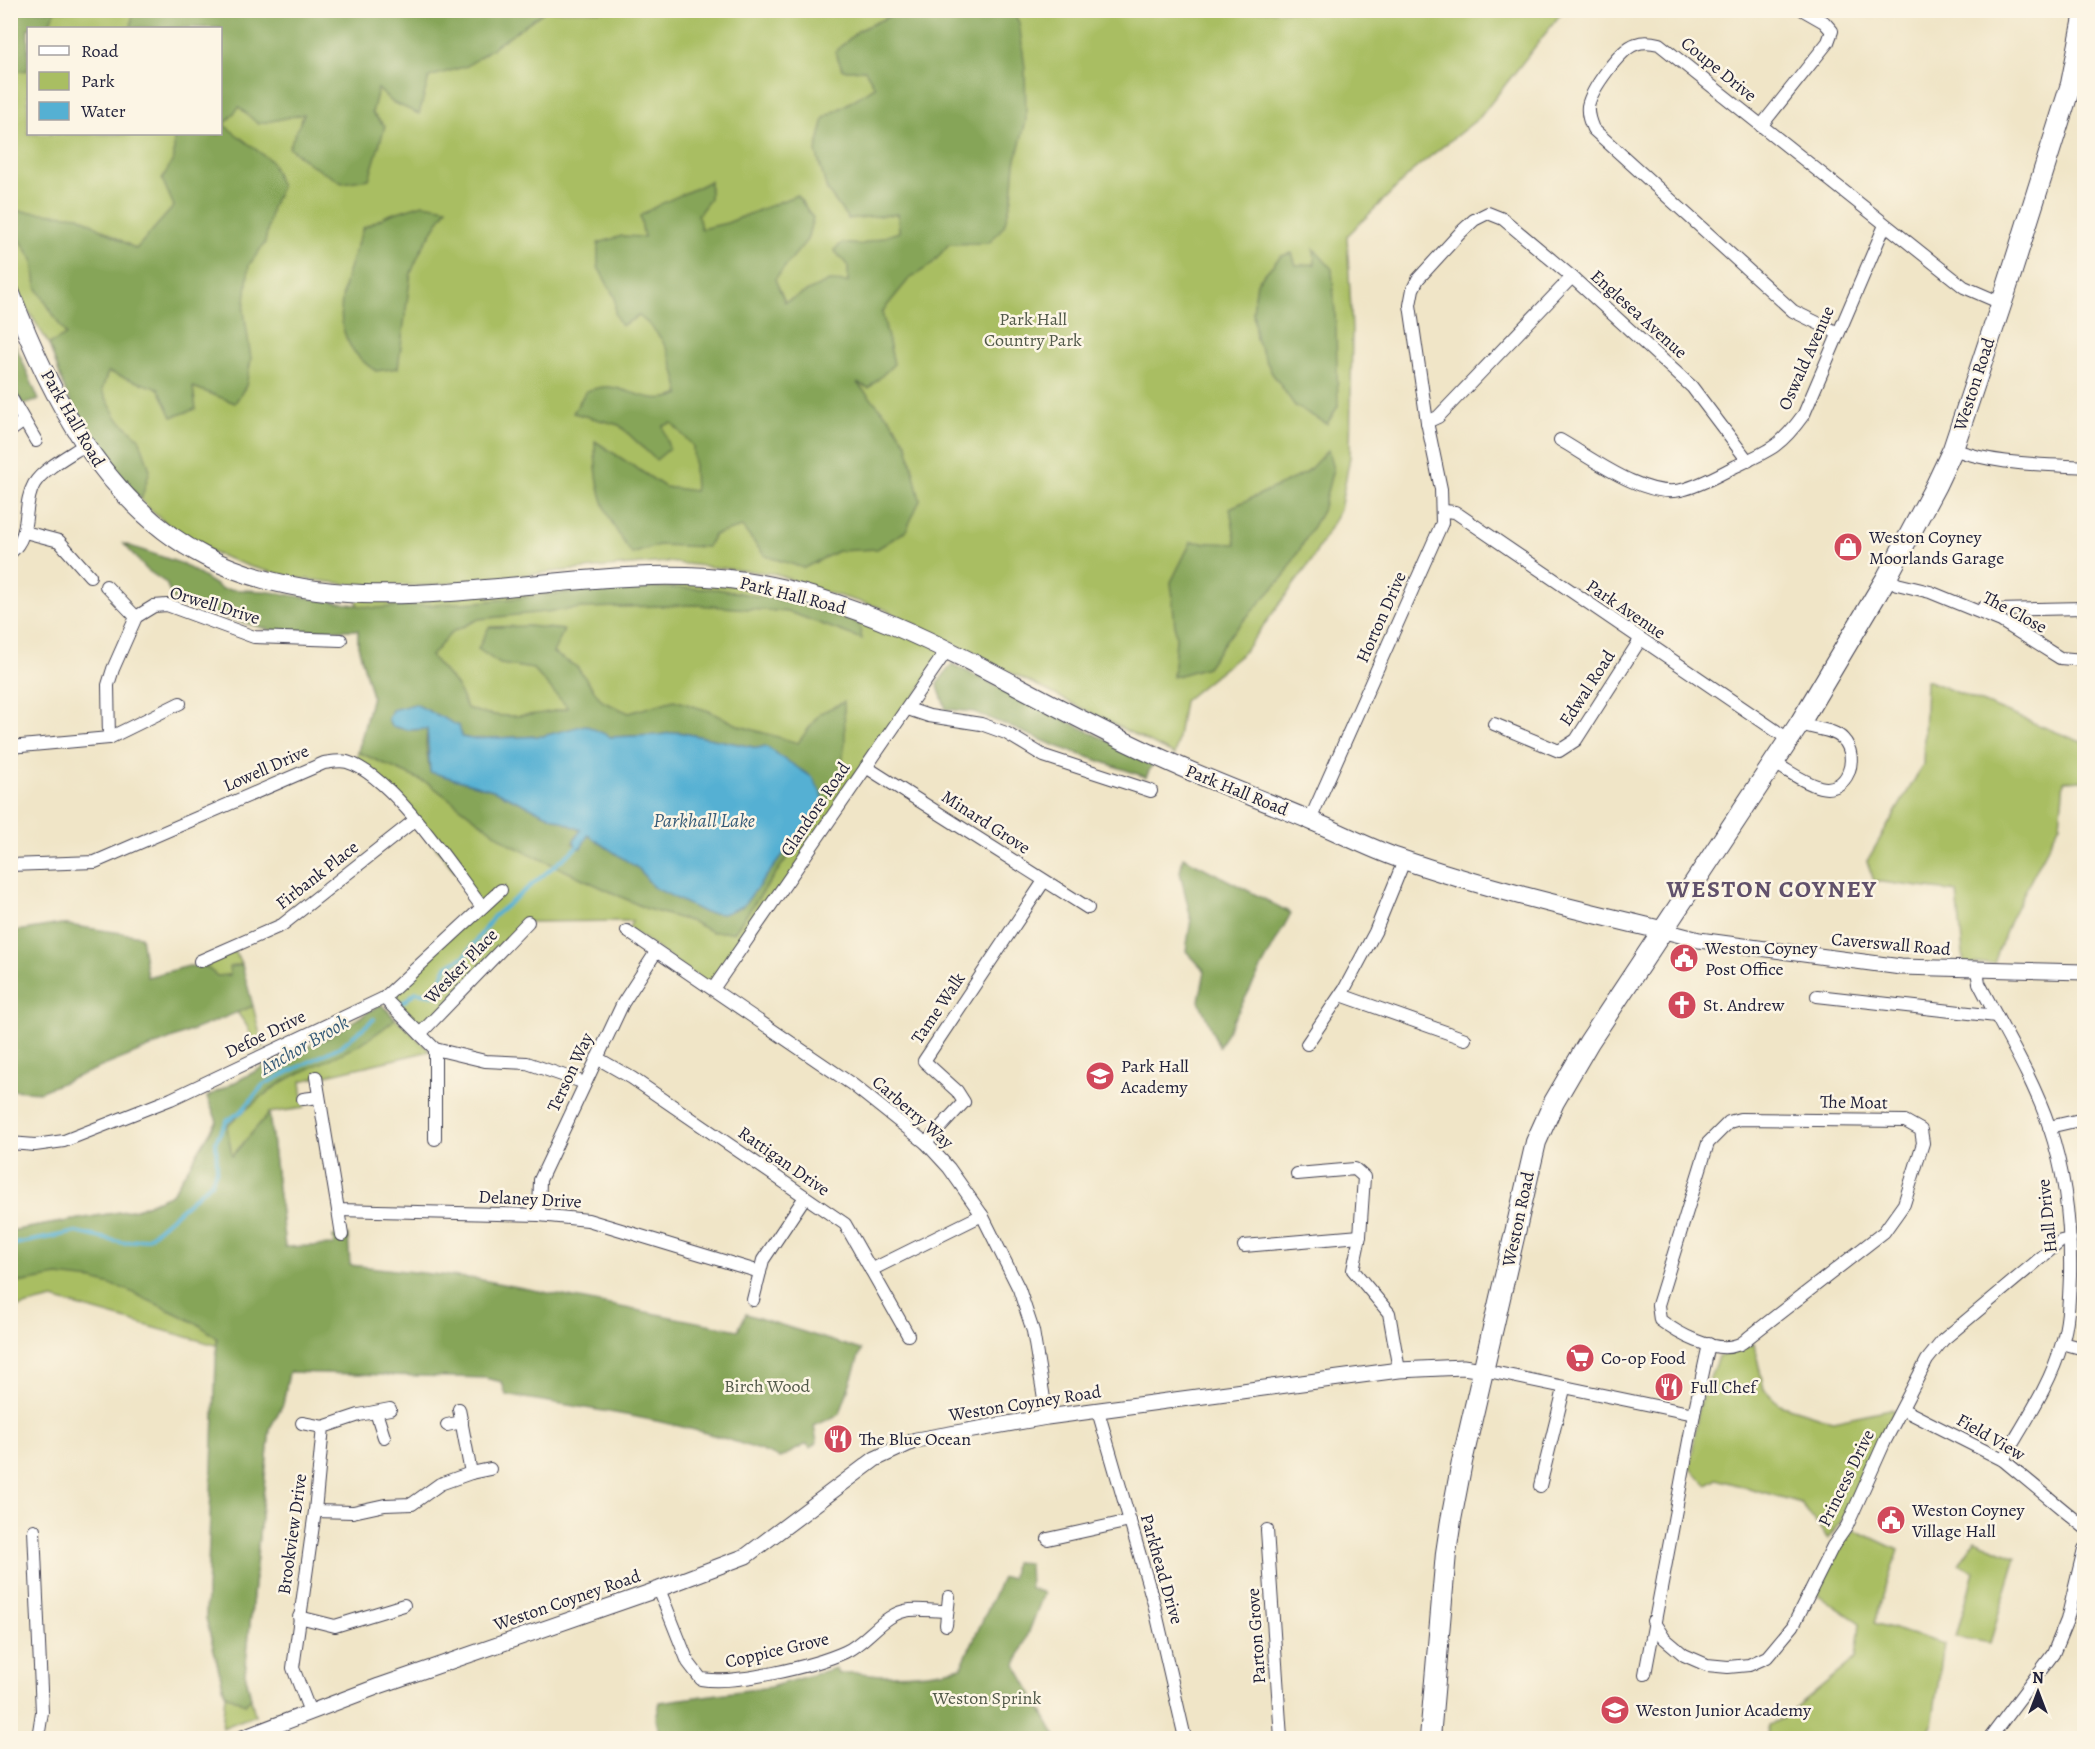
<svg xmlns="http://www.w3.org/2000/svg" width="2095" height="1749" viewBox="0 0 2095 1749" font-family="Alegreya,serif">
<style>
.green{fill:#a9be62;stroke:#66704e;stroke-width:1.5;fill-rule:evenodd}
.forest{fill:#86a558;stroke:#54644a;stroke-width:1.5;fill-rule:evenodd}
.water{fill:#55b0d3;stroke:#3c6987;stroke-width:1.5}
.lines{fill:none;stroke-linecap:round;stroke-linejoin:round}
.stream{stroke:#55b0d3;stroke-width:4}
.minor-casing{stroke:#413f50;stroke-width:14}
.tertiary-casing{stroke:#413f50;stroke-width:17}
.primary-casing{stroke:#413f50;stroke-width:20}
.trunk-casing{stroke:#413f50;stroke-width:22}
.minor{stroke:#fff;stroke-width:12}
.tertiary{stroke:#fff;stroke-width:15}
.primary{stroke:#fff;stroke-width:18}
.trunk{stroke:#fff;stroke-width:20}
.labels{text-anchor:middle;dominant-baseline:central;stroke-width:5;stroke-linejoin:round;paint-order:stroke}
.street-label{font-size:18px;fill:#22223b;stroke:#fcf5e5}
.park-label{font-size:18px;fill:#515949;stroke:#fcf5e5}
.poi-label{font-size:18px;fill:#22223b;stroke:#fcf5e5;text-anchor:start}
.water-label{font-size:20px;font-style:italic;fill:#365b78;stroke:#fcf5e5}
.district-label{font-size:24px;font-weight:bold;letter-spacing:1.5px;fill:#62526c;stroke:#fcf5e5}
</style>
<rect width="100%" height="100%" fill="#fcf5e5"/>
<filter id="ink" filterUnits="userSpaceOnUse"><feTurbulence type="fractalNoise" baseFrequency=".0167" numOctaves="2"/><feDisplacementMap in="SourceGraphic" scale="12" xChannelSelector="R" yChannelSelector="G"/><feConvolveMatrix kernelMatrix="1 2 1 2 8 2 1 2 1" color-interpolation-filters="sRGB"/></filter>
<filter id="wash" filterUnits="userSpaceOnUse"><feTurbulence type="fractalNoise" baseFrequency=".008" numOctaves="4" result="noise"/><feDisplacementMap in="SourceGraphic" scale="24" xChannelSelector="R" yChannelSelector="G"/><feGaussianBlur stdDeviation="1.35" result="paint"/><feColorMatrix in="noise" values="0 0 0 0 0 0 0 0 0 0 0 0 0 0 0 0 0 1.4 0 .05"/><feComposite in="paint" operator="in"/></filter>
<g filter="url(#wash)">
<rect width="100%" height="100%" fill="#f0e5c7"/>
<g class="green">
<path d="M10,11H1563L1480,117L1417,167L1347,236L1352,330L1350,457L1340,510L1310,563L1244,652L1184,701L1175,755L882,608L821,591L776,574L667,562L561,571L425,586L346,584L296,578L251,567L216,554L180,534L150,510L125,482L66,393L49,344L19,296L11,275ZM28,28H220V134H28Z"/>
<polygon points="599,577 778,588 947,650 713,989 629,928 632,921 529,922 420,1034 384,998 482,907 397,796 355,765 372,696 358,645 357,593"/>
<polygon points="1926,680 2084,743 2084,780 2064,781 2060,824 2011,918 1994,963 1964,964 1957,892 1874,881 1867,861 1923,765"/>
<polygon points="235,951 242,965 235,965 231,975 217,976 206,967 198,966"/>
<polygon points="381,1004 430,1051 301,1081 304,1108 269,1113 285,1247 289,1372 283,1404 270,1428 245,1673 255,1715 222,1728 225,1694 206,1618 219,1346 53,1299 11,1309 10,1231 137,1209 172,1194 217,1121 207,1097 271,1063 329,1037"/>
<polygon points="253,1006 263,1047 256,1051 247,1026 237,1012"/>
<polygon points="1754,1344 1764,1389 1779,1404 1833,1421 1890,1409 1895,1411 1841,1521 1828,1539 1801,1503 1717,1479 1707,1485 1690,1468 1699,1406 1718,1357"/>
<polygon points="1847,1526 1898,1550 1874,1623 1944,1644 1932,1725 1924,1738 1766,1738 1769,1725 1778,1722 1856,1658 1860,1623 1811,1590"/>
<polygon points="1975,1540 2016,1557 1990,1643 1956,1637 1974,1572 1959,1564"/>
</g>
<g class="forest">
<polygon points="11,10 55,11 47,28 28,28 28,70 11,72"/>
<polygon points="133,11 545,11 467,66 429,77 419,114 392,102 378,89 372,113 385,126 369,179 342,183 308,163 289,147 304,114 258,124 239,107 224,125 271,161 281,187 272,207 265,243 249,265 244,311 251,359 246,386 235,403 193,387 196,409 172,417 159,389 108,372 102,390 116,417 139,438 150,470 141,500 89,434 66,393 49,344 66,335 36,287 33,260 14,230 11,228 11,207 19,211 79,216 136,249 174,206 162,179 174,158 174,134 220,134 220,28 131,28"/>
<path d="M887,11H1012L1019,22L1025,68L1026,121L1015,163L1012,198L1004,226L989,243L949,244L931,265L909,279L882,312L894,364L869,388L857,383L891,420L907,444L920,500L906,531L877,549L838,551L804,568L765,556L742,527L714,535L707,547L659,545L632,554C603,515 595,489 595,441L665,487L695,491L693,446L672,423L663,426L669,449L656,460L619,425L573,413L586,391C593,389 603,386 610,387C636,391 653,406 680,394C672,360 668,338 639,316L621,326L615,314V298L598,267V243L622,236L644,237L640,216C661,201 687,194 710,181V199L698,215L701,229L727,223L797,195L813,218L807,240L775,279L785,302L829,281L848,282V266L834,250L842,243L860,245L899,232L898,214L848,219L827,190L816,151L824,118L875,87L865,70H843L835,52L859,30L888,17Z"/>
<path d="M423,204L447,208L422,248L411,273L398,368L376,371C319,335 345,280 363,228L388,215Z"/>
<polygon points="1314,249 1332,269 1336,328 1338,406 1327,424 1295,406 1272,373 1256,339 1253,311 1257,282 1281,256 1292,253 1296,265 1315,264"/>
<polygon points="10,332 39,400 23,405 11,382"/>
<polygon points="1328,450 1333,469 1322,511 1285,575 1226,640 1207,667 1173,677 1176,638 1171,582 1191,542 1236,544 1230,508 1306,473"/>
<path d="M124,544L183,564L222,589L264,591L375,608L478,602L622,587L717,589L796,603L859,624L862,639L789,612L697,605L582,608L479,619L452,632L431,656L456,685L467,708C499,721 535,716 568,708L533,669L500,664L478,649L489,627L529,626L564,630L553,653L577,667L602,701L629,713L674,700L709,711L740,726L798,743L820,713L844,702L845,742L839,785L734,932H712L693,922L647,909L547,862L511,845L429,784L358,752L372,696L358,645V630L274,631L223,617L173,599L166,583L147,570ZM388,719L471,739L543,736L585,726L611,737L658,735L678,732L758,748L765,747L653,887L639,869L588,835L583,840L573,843L581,830L493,790L430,772L426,746L427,729L408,730L391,726Z"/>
<polygon points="952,664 1153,763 1146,777 1056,746 974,712 946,709 937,684"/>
<polygon points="1183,857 1291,913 1219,1047 1199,1001 1205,971 1186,951 1191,919 1180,872"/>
<polygon points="61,924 141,936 147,977 189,966 206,967 217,976 230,975 229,967 242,965 253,1006 39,1092 11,1090 11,932"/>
<path d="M381,1004L395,1019C364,1047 327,1059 290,1078C267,1090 247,1109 227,1126L232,1156L269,1113L285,1247L334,1245L333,1236L348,1235L350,1265L477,1279L738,1330L746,1314L861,1350L840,1414L814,1426L817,1442L810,1448L807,1444L780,1458C690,1421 601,1411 506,1395L502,1382L485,1378L289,1372L283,1404L270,1428L245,1673L251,1698L245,1704L225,1694L206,1618L217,1338L198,1324L125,1289L93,1280L58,1276L11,1284V1231L137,1209L172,1194L217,1121L207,1097L271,1063L329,1037Z"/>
<path d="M1014,1562L1029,1563L1030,1588L1044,1593L1016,1665L1057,1738H660L656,1718L660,1702L770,1687L836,1668L838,1674C854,1670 869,1675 885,1675C908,1675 939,1673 961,1667L1002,1578H1012Z"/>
</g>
<polygon class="water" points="415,704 459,726 462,737 471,739 543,736 585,725 611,737 658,735 678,732 758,748 765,746 813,778 825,801 743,906 723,914 703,912 653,887 639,869 588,835 581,848 576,848 574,840 581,830 493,790 430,772 427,729 408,730 391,726 388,719 392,710"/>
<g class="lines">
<g class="stream">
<polyline points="402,1003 416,992 434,995 447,966 465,956 494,916 576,848"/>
<polyline points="10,1245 76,1232 124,1243 148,1238 211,1183 217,1169 216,1140 227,1121 242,1111 263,1085 341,1046 374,1019"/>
</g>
</g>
</g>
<g filter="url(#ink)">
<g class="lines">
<g class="minor-casing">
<g id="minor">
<polyline points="1761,126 1828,42 1832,31 1824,22 1803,10"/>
<path d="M1838,333L1793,311L1593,129C1590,122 1587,115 1588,106C1591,90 1620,49 1636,44C1644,41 1651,42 1659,44L1964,287L2001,303"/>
<polyline points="10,396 36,441"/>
<polyline points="1427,422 1438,417 1572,277"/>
<polyline points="10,431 24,421"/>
<path d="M1560,440C1590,457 1645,499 1681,490C1700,486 1720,474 1736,466C1771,450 1781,446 1804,414L1885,225"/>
<path d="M1953,449C1996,465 2039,464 2084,467"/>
<polyline points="1444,511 1455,512 1788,739"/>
<polyline points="25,532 59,541 90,576"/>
<path d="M10,553C33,534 21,507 34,484C44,468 70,455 86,444"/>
<polyline points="1887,577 1897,584 1930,592 2001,621 2060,658 2084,660"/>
<polyline points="106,586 136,617"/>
<polyline points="1983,608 1998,610 2084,608"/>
<polyline points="908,709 929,716 981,724 1006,733 1044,756 1151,791"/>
<polyline points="1494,724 1559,751 1576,740 1640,640"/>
<polyline points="109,738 108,685 113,669 136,617 154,606 167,605 254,637 341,640"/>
<polyline points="10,747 109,738 180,703"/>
<path d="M1774,763C1789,771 1804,783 1820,787C1848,794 1860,757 1843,739C1833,728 1812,730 1800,723"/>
<polyline points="866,767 1088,908"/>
<polyline points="1310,820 1442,523 1441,489 1427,422 1410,305 1413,289 1418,279 1461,232 1474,220 1488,213 1503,219 1572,277 1692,387 1748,461"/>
<path d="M10,865L95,862L324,763C331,762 340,760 347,762C392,775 452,868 482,907"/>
<polyline points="627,931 853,1085 926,1143 949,1168 982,1215 1019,1289 1033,1331 1047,1417"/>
<polyline points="200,961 282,925 415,820"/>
<path d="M1977,970L1979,983C2003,1030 2032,1076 2049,1126C2065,1173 2071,1225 2070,1275C2069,1297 2069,1321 2062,1343C2051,1384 2024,1423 2003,1460"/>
<polyline points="713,989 947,650"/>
<polyline points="1341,995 1465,1039"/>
<polyline points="1817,996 1996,1016"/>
<polyline points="384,998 435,1049 485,1061 527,1063 585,1083"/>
<polyline points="420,1034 528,922"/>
<polyline points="1307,1044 1345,988 1375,932 1404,861"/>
<polyline points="597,1058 632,1078 845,1224 908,1335"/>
<polyline points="316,1077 338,1210 539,1215 588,1220 760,1272 763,1260 805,1197"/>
<polyline points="303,1099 319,1097"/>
<path d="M1740,1119L1905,1121L1921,1130L1923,1143L1904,1204L1884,1232L1749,1337C1746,1340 1741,1344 1737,1345C1714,1354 1677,1333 1660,1320L1658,1305L1708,1143L1729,1122Z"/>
<polyline points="2049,1127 2084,1119"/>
<polyline points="435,1139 435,1049"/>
<polyline points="10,1143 35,1145 64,1141 171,1099 384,998 501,890"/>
<polyline points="926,1143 964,1102 957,1091 924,1061 1044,881"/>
<polyline points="1297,1174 1355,1169 1364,1177 1360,1236 1353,1270 1389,1313 1399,1370"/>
<polyline points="338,1210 342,1235"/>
<polyline points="539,1215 540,1180 623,1003 656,952"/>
<polyline points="1244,1246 1360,1236"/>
<polyline points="871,1270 982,1215"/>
<polyline points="753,1300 760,1272"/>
<polyline points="2062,1343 2084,1349"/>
<polyline points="1483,1370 1694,1414 1709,1344"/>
<polyline points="1902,1409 2003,1460 2084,1527"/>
<polyline points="1098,1411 1154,1604 1185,1738"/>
<polyline points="376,1412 384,1437"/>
<polyline points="302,1423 323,1427"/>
<polyline points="447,1425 462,1422"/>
<polyline points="471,1473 490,1469"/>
<polyline points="1540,1486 1564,1389"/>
<polyline points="315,1511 353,1512 385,1505 412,1504 440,1484 471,1473 459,1409"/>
<polyline points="34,1530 42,1712 38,1738"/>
<polyline points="1267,1530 1281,1738"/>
<polyline points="1048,1539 1130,1521"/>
<path d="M659,1589L688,1662L701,1679C734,1685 814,1666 845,1652C868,1642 884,1612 910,1610C922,1609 935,1611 947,1611"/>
<polyline points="299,1617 335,1626 404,1605"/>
<polyline points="1653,1621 1664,1638 1684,1655 1707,1665 1728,1667 1749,1665 1767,1657 1793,1626 1833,1546 1847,1526 1885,1441 1927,1360 1943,1340 2061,1241 2070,1239"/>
<polyline points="946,1625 949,1597"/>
<polyline points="1645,1674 1694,1414"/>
<polyline points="310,1712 293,1668 315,1511 323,1427 359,1415 390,1409"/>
<polyline points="1990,1738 2053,1654 2067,1620 2084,1549"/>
</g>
</g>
<g class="tertiary-casing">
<g id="tertiary">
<polyline points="1661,930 1699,940 1901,967 2084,972"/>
<polyline points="243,1738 379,1686 659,1589 746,1556 875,1459 916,1440 1047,1417 1399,1370 1463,1367 1483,1370"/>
</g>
</g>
<g class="primary-casing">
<path id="primary" d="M10,291C48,392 105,506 206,557C372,640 567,555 744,581C898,604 1025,699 1165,760C1213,782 1263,800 1312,821C1341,833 1369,848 1398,858C1484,888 1573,909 1661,930"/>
</g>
<g class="trunk-casing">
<polyline id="trunk" points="1430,1738 1446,1553 1451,1520 1462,1462 1536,1142 1554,1102 1589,1042 1800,723 1887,577 1936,485 1953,449 2006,290 2071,84 2084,18"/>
</g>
<use href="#minor" class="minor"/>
<use href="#tertiary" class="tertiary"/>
<use href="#primary" class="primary"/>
<use href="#trunk" class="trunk"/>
</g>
</g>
<defs>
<g id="shop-disc" transform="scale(1.5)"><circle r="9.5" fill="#d1495b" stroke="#fcf5e5"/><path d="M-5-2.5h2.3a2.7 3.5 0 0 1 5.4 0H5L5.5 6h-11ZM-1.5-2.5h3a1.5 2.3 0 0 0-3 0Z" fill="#fff"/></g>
<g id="civic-disc" transform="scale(1.5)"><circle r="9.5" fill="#d1495b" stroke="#fcf5e5"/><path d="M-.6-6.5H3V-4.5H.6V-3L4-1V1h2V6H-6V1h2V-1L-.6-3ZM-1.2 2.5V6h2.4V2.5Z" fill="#fff"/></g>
<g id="church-disc" transform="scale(1.5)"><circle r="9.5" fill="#d1495b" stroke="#fcf5e5"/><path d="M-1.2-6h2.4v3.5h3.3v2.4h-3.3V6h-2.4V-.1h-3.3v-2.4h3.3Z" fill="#fff"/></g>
<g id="school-disc" transform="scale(1.5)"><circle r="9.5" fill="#d1495b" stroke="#fcf5e5"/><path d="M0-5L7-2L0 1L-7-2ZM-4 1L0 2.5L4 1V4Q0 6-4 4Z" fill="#fff"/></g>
<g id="supermarket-disc" transform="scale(1.5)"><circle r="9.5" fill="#d1495b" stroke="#fcf5e5"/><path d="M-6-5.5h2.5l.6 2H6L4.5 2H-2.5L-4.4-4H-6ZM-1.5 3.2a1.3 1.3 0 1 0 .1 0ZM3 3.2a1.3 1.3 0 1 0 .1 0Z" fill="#fff"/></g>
<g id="restaurant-disc" transform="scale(1.5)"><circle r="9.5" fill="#d1495b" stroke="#fcf5e5"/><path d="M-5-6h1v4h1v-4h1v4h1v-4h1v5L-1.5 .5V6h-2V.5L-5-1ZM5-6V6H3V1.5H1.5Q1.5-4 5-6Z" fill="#fff"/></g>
</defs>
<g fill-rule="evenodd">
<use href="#shop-disc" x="1848" y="547"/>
<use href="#civic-disc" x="1684" y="958"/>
<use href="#church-disc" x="1682" y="1005"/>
<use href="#school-disc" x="1100" y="1076"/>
<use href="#supermarket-disc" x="1580" y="1358"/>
<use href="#restaurant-disc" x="1669" y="1387"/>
<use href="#restaurant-disc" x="838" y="1439"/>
<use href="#civic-disc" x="1891" y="1520"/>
<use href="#school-disc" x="1615" y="1710"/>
</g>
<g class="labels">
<g class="street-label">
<text transform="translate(1719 69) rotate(39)">Coupe Drive</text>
<text transform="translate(1639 314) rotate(42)">Englesea Avenue</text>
<text transform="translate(1806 358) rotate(-66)">Oswald Avenue</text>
<text transform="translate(1974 384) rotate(-72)">Weston Road</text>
<text transform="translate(73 418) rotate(60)">Park Hall Road</text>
<text transform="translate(793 595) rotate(14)">Park Hall Road</text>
<text transform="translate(215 605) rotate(17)">Orwell Drive</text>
<text transform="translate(1626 609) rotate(34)">Park Avenue</text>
<text transform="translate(2015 612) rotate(28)">The Close</text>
<text transform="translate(1381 617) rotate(-66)">Horton Drive</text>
<text transform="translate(1587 688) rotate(-57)">Edwal Road</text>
<text transform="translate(266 768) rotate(-24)">Lowell Drive</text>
<text transform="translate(1237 790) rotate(22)">Park Hall Road</text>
<text transform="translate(815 809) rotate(-56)">Glandore Road</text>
<text transform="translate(986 822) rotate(33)">Minard Grove</text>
<text transform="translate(317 875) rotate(-38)">Firbank Place</text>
<text transform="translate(1891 944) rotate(5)">Caverswall Road</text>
<text transform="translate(461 966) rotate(-46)">Wesker Place</text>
<text transform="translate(938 1008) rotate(-56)">Tame Walk</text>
<text transform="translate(265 1034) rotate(-26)">Defoe Drive</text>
<text transform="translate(570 1072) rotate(-65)">Terson Way</text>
<text transform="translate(1854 1102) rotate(1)">The Moat</text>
<text transform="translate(913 1112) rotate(41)">Carberry Way</text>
<text transform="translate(784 1161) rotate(35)">Rattigan Drive</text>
<text transform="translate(530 1199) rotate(3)">Delaney Drive</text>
<text transform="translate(2047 1216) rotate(-96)">Hall Drive</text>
<text transform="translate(1518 1219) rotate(-78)">Weston Road</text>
<text transform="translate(1025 1403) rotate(-9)">Weston Coyney Road</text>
<text transform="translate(1991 1437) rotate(30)">Field View</text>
<text transform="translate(1846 1478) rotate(-64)">Princess Drive</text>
<text transform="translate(292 1534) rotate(-82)">Brookview Drive</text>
<text transform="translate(1162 1569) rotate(74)">Parkhead Drive</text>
<text transform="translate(567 1600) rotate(-19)">Weston Coyney Road</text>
<text transform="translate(1256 1636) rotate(-94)">Parton Grove</text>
<text transform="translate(777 1650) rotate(-13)">Coppice Grove</text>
</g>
<g class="park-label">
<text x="1033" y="319">Park Hall<tspan x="1033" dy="21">Country Park</tspan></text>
<text x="767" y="1386">Birch Wood</text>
<text x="987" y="1698">Weston Sprink</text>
</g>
<g class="poi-label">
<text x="1869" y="537">Weston Coyney<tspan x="1869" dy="21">Moorlands Garage</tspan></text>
<text x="1705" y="948">Weston Coyney<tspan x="1705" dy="21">Post Office</tspan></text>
<text x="1703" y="1005">St. Andrew</text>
<text x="1121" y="1066">Park Hall<tspan x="1121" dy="21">Academy</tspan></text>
<text x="1601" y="1358">Co-op Food</text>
<text x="1690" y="1387">Full Chef</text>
<text x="859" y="1439">The Blue Ocean</text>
<text x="1912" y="1510">Weston Coyney<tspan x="1912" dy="21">Village Hall</tspan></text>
<text x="1636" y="1710">Weston Junior Academy</text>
</g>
<g class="water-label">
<text x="704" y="820">Parkhall Lake</text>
<text transform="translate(304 1045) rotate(-30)">Anchor Brook</text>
</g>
<g class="district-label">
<text x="1772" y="889">WESTON COYNEY</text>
</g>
</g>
<rect width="2095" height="1749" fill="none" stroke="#fcf5e5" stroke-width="36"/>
<rect x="27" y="27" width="195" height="108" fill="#fcf5e5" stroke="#a5a1a1" stroke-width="1.5"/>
<rect x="39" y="46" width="30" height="9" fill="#ffffff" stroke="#a5a1a1" stroke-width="1.5"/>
<text x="81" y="57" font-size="18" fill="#22223b">Road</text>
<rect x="39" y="72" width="30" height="18" fill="#a9be62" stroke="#a5a1a1" stroke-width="1.5"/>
<text x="81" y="87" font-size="18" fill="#22223b">Park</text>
<rect x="39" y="102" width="30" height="18" fill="#55b0d3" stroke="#a5a1a1" stroke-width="1.5"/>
<text x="81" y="117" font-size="18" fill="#22223b">Water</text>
<g transform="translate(2038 1692)" stroke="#fcf5e5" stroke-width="4.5" paint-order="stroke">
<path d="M0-4.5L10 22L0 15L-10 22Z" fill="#22223b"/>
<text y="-9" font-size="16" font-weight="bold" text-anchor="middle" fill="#22223b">N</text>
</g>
</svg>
